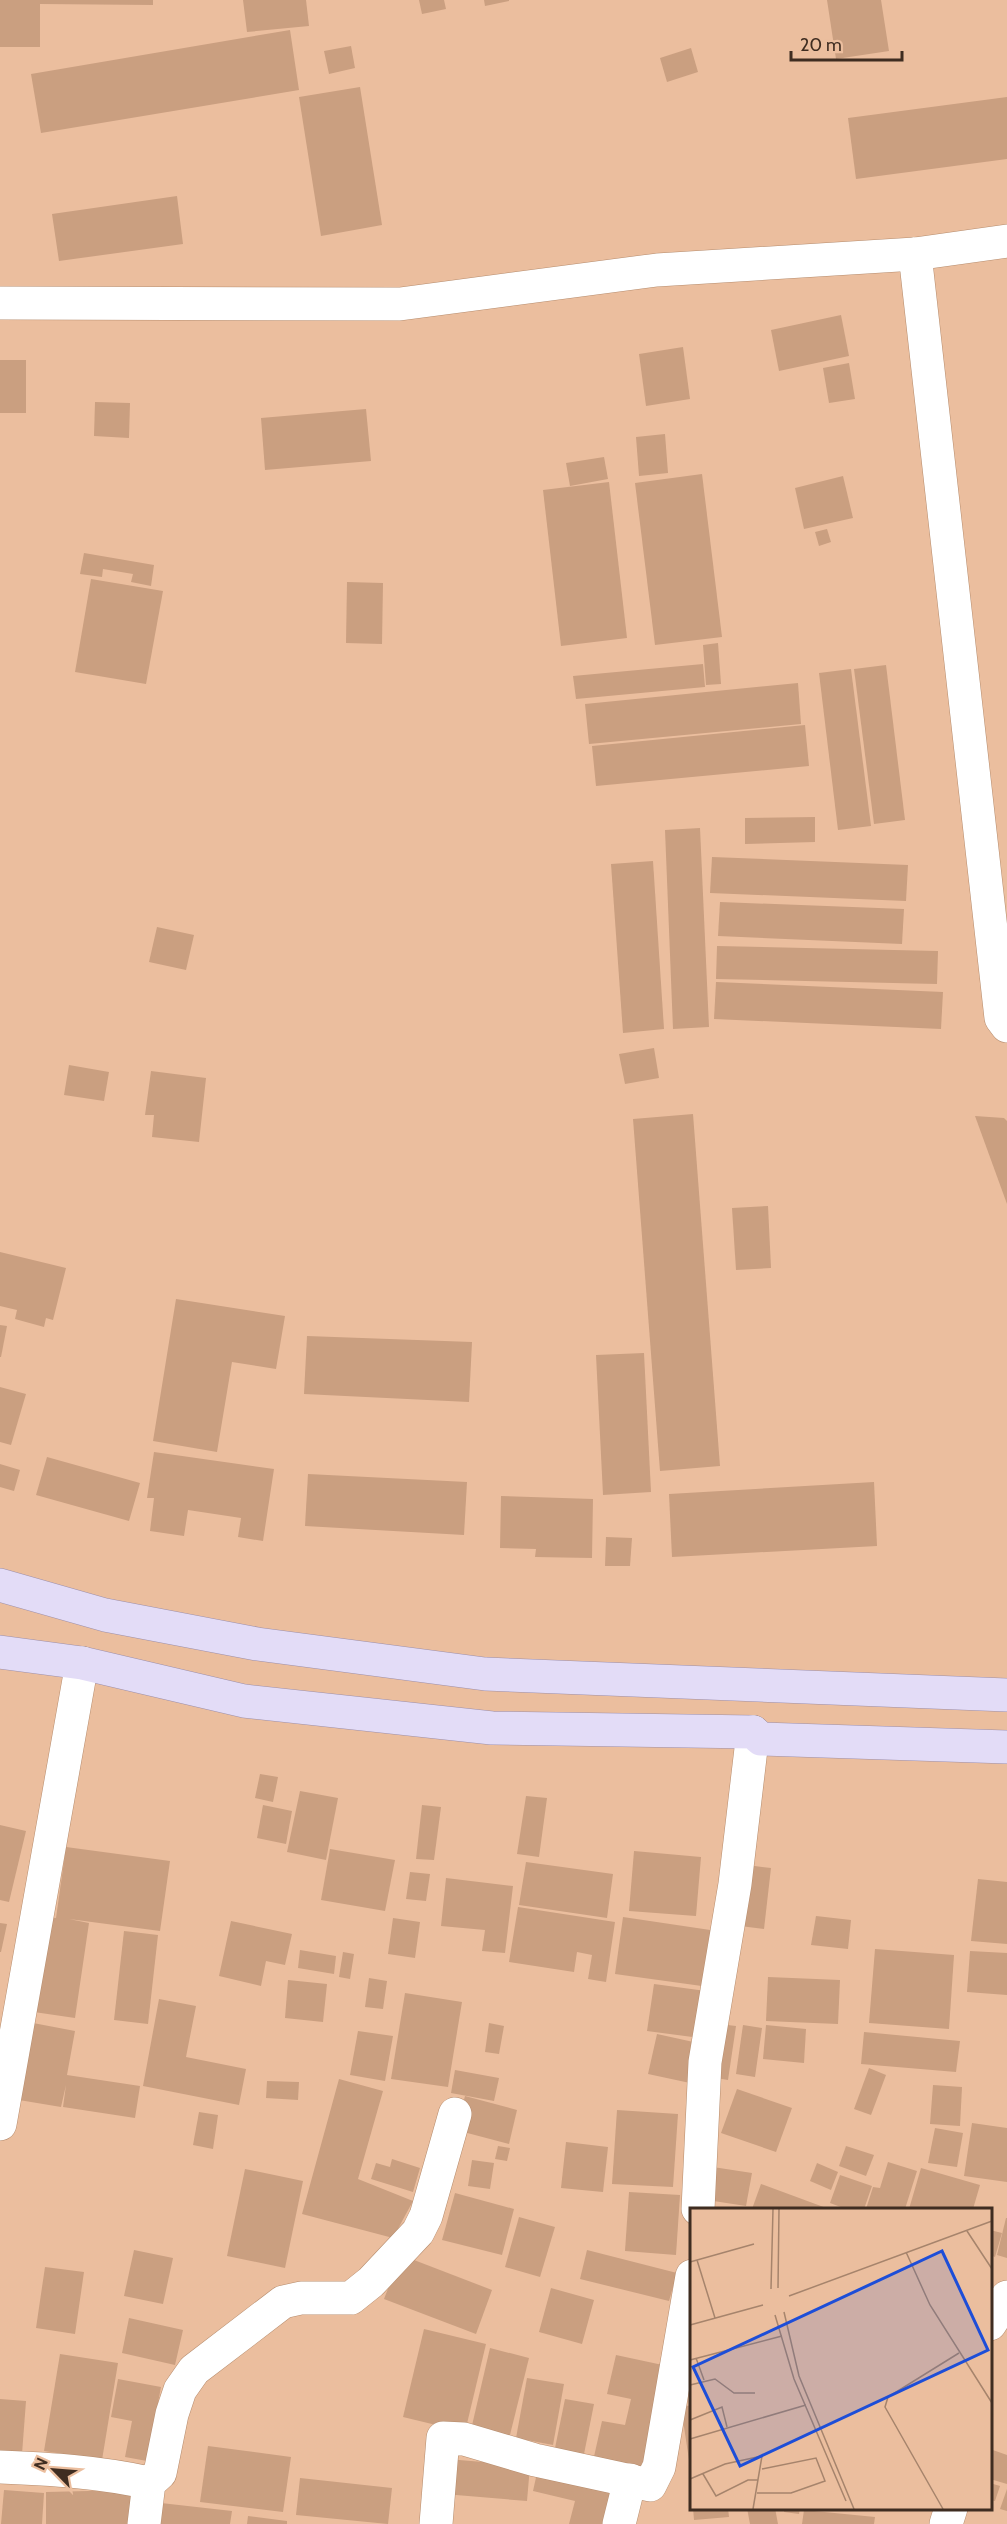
<svg xmlns="http://www.w3.org/2000/svg" width="1007" height="2524" viewBox="0 0 1007 2524" font-family="Cabin,sans-serif">
<style>
.building{fill:#ca9f80}
.lines{fill:none;stroke-linecap:round;stroke-linejoin:round}
.street-casing{stroke:#b68c6d;stroke-width:34}
.primary-casing{stroke:#9d8fa9;stroke-width:34}
.street{stroke:#fff;stroke-width:33}
.primary{stroke:#e3dcf7;stroke-width:33}
.inset-road{fill:none;stroke:#a6846c;stroke-width:1.5}
.view{fill:#1d4ed8;fill-opacity:0.15;stroke:#1d4ed8;stroke-width:3}
.inset-edge{fill:none;stroke:#3f2d21;stroke-width:3}
</style>
<rect width="100%" height="100%" fill="#ebbe9e"/>
<g class="building">
<polygon points="0,0 153,0 153,5 40,4 40,47 0,47"/>
<polygon points="243,0 306,0 309,26 247,32"/>
<polygon points="419,0 444,0 446,9 422,14"/>
<polygon points="484,0 509,0 509,1 485,6"/>
<polygon points="827,0 881,0 889,51 836,59"/>
<polygon points="290,30 299,90 41,133 31,74"/>
<polygon points="351,46 355,68 329,74 324,51"/>
<polygon points="691,48 698,72 667,82 660,58"/>
<polygon points="360,87 382,225 321,236 299,97"/>
<polygon points="1007,97 1007,159 856,179 848,118"/>
<polygon points="177,196 183,244 59,261 52,214"/>
<polygon points="841,315 849,356 779,371 771,330"/>
<polygon points="683,347 690,399 646,406 639,354"/>
<rect x="0" y="360" width="26" height="53"/>
<polygon points="849,363 855,399 829,403 823,368"/>
<polygon points="95,402 130,403 129,438 94,436"/>
<polygon points="366,409 371,461 265,470 261,418"/>
<polygon points="665,434 668,473 639,476 636,437"/>
<polygon points="604,457 608,479 570,486 566,463"/>
<polygon points="702,474 722,637 655,645 635,483"/>
<polygon points="843,476 853,518 804,529 795,488"/>
<polygon points="609,482 627,638 561,646 543,490"/>
<polygon points="827,529 831,542 819,546 815,532"/>
<polygon points="84,553 154,565 151,586 131,582 133,574 103,569 102,577 80,574"/>
<polygon points="91,579 163,591 146,684 75,672"/>
<polygon points="347,582 383,583 382,644 346,643"/>
<polygon points="718,643 721,684 706,685 703,645"/>
<polygon points="703,664 705,687 576,699 573,676"/>
<polygon points="886,665 905,820 874,824 854,669"/>
<polygon points="851,669 871,826 838,830 819,673"/>
<polygon points="798,683 801,724 589,744 585,704"/>
<polygon points="805,725 809,766 596,786 592,746"/>
<polygon points="815,817 815,842 745,844 745,818"/>
<polygon points="700,828 709,1027 673,1029 665,830"/>
<polygon points="712,857 908,865 906,901 710,893"/>
<polygon points="653,861 664,1029 623,1033 611,864"/>
<polygon points="720,902 904,909 902,944 718,936"/>
<polygon points="157,927 194,935 186,970 149,962"/>
<polygon points="717,946 938,951 937,984 716,979"/>
<polygon points="716,982 943,992 941,1029 714,1019"/>
<polygon points="654,1048 659,1078 625,1084 619,1054"/>
<polygon points="69,1065 109,1072 104,1101 64,1095"/>
<polygon points="151,1071 206,1078 199,1142 152,1137 154,1115 145,1115"/>
<polygon points="693,1114 720,1466 660,1471 633,1119"/>
<polygon points="975,1116 1004,1118 1007,1121 1007,1204"/>
<polygon points="768,1206 771,1268 736,1270 732,1208"/>
<polygon points="0,1252 66,1268 53,1320 46,1318 44,1327 15,1319 17,1310 0,1306"/>
<polygon points="176,1299 285,1316 276,1369 232,1362 217,1452 153,1441"/>
<polygon points="0,1325 7,1326 1,1357 0,1357"/>
<polygon points="307,1336 472,1342 469,1402 304,1394"/>
<polygon points="644,1353 651,1492 603,1495 596,1355"/>
<polygon points="0,1387 26,1394 11,1445 0,1442"/>
<polygon points="154,1452 274,1469 263,1541 238,1537 241,1518 188,1510 184,1536 150,1531 154,1498 147,1498"/>
<polygon points="47,1457 140,1483 129,1521 36,1495"/>
<polygon points="0,1464 20,1470 14,1491 0,1487"/>
<polygon points="308,1474 467,1482 464,1535 305,1526"/>
<polygon points="874,1482 877,1546 672,1557 669,1494"/>
<polygon points="501,1496 593,1499 592,1558 535,1557 536,1549 500,1548"/>
<polygon points="606,1537 632,1538 630,1566 605,1566"/>
<polygon points="260,1774 278,1777 273,1802 255,1798"/>
<polygon points="300,1791 338,1798 326,1860 287,1852"/>
<polygon points="526,1796 547,1798 539,1857 517,1854"/>
<polygon points="263,1805 292,1811 286,1844 257,1838"/>
<polygon points="422,1805 441,1807 434,1860 416,1859"/>
<polygon points="0,1825 26,1831 9,1902 0,1900"/>
<polygon points="66,1847 170,1861 160,1931 69,1919 89,1923 75,2018 34,2012 48,1917 56,1918"/>
<polygon points="330,1849 395,1860 385,1911 321,1900"/>
<polygon points="634,1851 701,1857 696,1916 629,1911"/>
<polygon points="526,1862 613,1874 607,1918 519,1905"/>
<polygon points="747,1865 771,1868 764,1929 740,1926"/>
<polygon points="410,1872 430,1874 426,1901 406,1899"/>
<polygon points="446,1878 513,1886 505,1953 482,1951 485,1930 441,1926"/>
<polygon points="978,1879 1007,1882 1007,1944 971,1941"/>
<polygon points="518,1907 615,1922 606,1982 588,1979 592,1955 577,1952 574,1972 509,1962"/>
<polygon points="816,1916 851,1920 848,1949 811,1945"/>
<polygon points="623,1917 717,1931 709,1987 615,1974"/>
<polygon points="393,1918 420,1922 415,1958 388,1954"/>
<polygon points="231,1921 292,1934 285,1965 266,1961 261,1986 219,1976"/>
<polygon points="0,1923 7,1924 1,1952 0,1952"/>
<polygon points="124,1931 158,1935 148,2024 114,2020"/>
<polygon points="875,1949 954,1955 949,2029 869,2023"/>
<polygon points="300,1950 336,1956 334,1974 298,1968"/>
<polygon points="970,1951 1007,1953 1007,1995 967,1992"/>
<polygon points="343,1952 354,1954 350,1979 339,1977"/>
<polygon points="768,1977 840,1980 838,2024 766,2021"/>
<polygon points="369,1978 387,1981 383,2009 365,2007"/>
<polygon points="288,1980 327,1984 323,2022 285,2018"/>
<polygon points="654,1984 706,1991 700,2038 647,2031"/>
<polygon points="405,1993 462,2002 448,2087 391,2079"/>
<polygon points="159,1999 196,2006 186,2057 246,2069 239,2105 143,2086"/>
<polygon points="33,2023 75,2031 67,2075 140,2086 135,2118 63,2107 66,2085 61,2107 19,2100"/>
<polygon points="489,2023 504,2026 499,2054 485,2052"/>
<polygon points="719,2024 736,2026 728,2080 710,2077"/>
<polygon points="743,2025 762,2028 755,2077 736,2074"/>
<polygon points="766,2025 806,2029 804,2063 763,2059"/>
<polygon points="358,2031 393,2036 385,2081 350,2075"/>
<polygon points="864,2032 960,2041 956,2072 861,2064"/>
<polygon points="657,2034 698,2043 690,2083 648,2074"/>
<polygon points="869,2068 886,2075 871,2115 854,2109"/>
<polygon points="455,2070 499,2078 494,2101 451,2093"/>
<polygon points="339,2079 383,2091 358,2179 413,2201 393,2238 302,2214"/>
<polygon points="267,2081 299,2082 298,2100 266,2098"/>
<polygon points="933,2085 962,2087 960,2126 930,2124"/>
<polygon points="737,2089 792,2108 776,2152 721,2133"/>
<polygon points="465,2096 517,2110 509,2144 456,2130"/>
<polygon points="617,2110 678,2114 673,2187 612,2184"/>
<polygon points="199,2112 218,2115 213,2149 193,2145"/>
<polygon points="972,2123 1007,2128 1007,2182 964,2176"/>
<polygon points="935,2128 963,2133 957,2167 928,2163"/>
<polygon points="566,2142 608,2147 603,2192 561,2188"/>
<polygon points="498,2146 510,2148 507,2161 495,2159"/>
<polygon points="846,2146 874,2155 866,2176 839,2166"/>
<polygon points="392,2159 420,2168 413,2192 371,2179 376,2163 390,2167"/>
<polygon points="472,2160 494,2163 490,2189 468,2186"/>
<polygon points="888,2162 917,2171 905,2209 866,2209 873,2187 880,2188"/>
<polygon points="817,2163 838,2172 831,2190 810,2181"/>
<polygon points="713,2167 752,2173 746,2206 707,2200"/>
<polygon points="921,2168 980,2185 973,2209 909,2209"/>
<polygon points="245,2169 303,2181 285,2268 227,2256"/>
<polygon points="840,2175 872,2186 864,2209 846,2209 830,2203"/>
<polygon points="761,2184 829,2209 752,2209"/>
<polygon points="629,2192 680,2195 676,2255 625,2251"/>
<polygon points="455,2193 514,2209 502,2255 442,2240"/>
<polygon points="519,2217 555,2227 540,2277 505,2267"/>
<polygon points="1006,2218 1007,2218 1007,2258 997,2255"/>
<polygon points="990,2230 1002,2233 995,2257 990,2255"/>
<polygon points="134,2250 173,2258 163,2304 124,2296"/>
<polygon points="587,2250 677,2273 669,2301 580,2279"/>
<polygon points="401,2255 492,2290 476,2334 384,2299"/>
<polygon points="45,2267 84,2272 75,2334 36,2328"/>
<polygon points="551,2288 594,2300 582,2344 539,2332"/>
<polygon points="129,2318 183,2330 175,2365 122,2353"/>
<polygon points="424,2329 486,2344 465,2432 403,2417"/>
<polygon points="490,2348 529,2358 508,2443 470,2434"/>
<polygon points="60,2354 118,2363 102,2460 44,2451"/>
<polygon points="616,2355 672,2367 648,2473 593,2461 602,2421 625,2425 631,2399 607,2394"/>
<polygon points="527,2378 564,2384 553,2445 516,2438"/>
<polygon points="118,2379 161,2387 147,2461 125,2457 132,2421 111,2417"/>
<polygon points="0,2399 26,2401 22,2454 0,2452"/>
<polygon points="565,2399 594,2404 583,2459 554,2453"/>
<polygon points="692,2405 692,2473 691,2473 681,2407"/>
<polygon points="208,2446 291,2457 283,2512 200,2502"/>
<polygon points="990,2449 1007,2455 1007,2484 990,2479"/>
<polygon points="447,2459 530,2466 527,2501 444,2494"/>
<polygon points="539,2464 619,2482 610,2524 569,2524 575,2501 533,2491"/>
<polygon points="300,2478 392,2488 388,2524 296,2515"/>
<polygon points="990,2483 1000,2486 995,2501 990,2500"/>
<polygon points="1007,2489 1007,2511 1000,2509"/>
<polygon points="4,2490 44,2493 42,2524 1,2524"/>
<polygon points="130,2490 131,2524 46,2524 46,2492"/>
<polygon points="161,2503 232,2511 230,2524 159,2524"/>
<polygon points="693,2508 728,2508 729,2517 694,2520"/>
<polygon points="747,2508 775,2508 778,2524 750,2524"/>
<polygon points="785,2508 800,2508 799,2514 784,2512"/>
<polygon points="804,2510 875,2517 874,2524 802,2524"/>
<polygon points="248,2516 287,2521 287,2524 247,2524"/>
</g>
<g class="lines">
<g class="street-casing">
<g id="street">
<polyline points="915,254 1001,1018 1007,1026"/>
<polyline points="0,303 400,304 657,270 915,254 1007,241"/>
<polyline points="0,2124 82,1663"/>
<polyline points="698,2209 705,2062 735,1884 753,1732"/>
<polyline points="990,2324 1007,2297"/>
<path d="M0,2467C50,2469 101,2472 149,2483"/>
<polyline points="144,2524 149,2483 160,2473 172,2414 180,2390 194,2370 283,2302 301,2298 351,2298 371,2282 418,2232 426,2216 455,2114"/>
<polyline points="436,2524 443,2438 464,2439 535,2460 650,2485 659,2467 692,2276"/>
<polyline points="619,2524 630,2480"/>
<polyline points="946,2524 951,2508"/>
</g>
</g>
<g class="primary-casing">
<g id="primary">
<polyline points="0,1585 105,1615 257,1644 485,1674 1007,1695"/>
<polyline points="0,1652 82,1663 244,1701 492,1728 753,1732 761,1739 1007,1747"/>
</g>
</g>
<use href="#street" class="street"/>
<use href="#primary" class="primary"/>
</g>
<g transform="translate(690 2208)">
<rect width="302" height="302" fill="#ebbe9e"/>
<path class="inset-road" d="M277,23L302,61M216,44L240,97L302,195M7,52L25,110M0,54L64,36M88,80L89,1M81,81L83,1M99,88L302,13M94,104L109,168L164,301M85,107L104,171L156,293M0,117L73,97M6,150L14,172M0,152L92,128M0,177L25,171L44,185H65M0,212L32,199L37,219M0,231L116,197M13,266L26,288L58,272H68M0,271L35,256L72,248L63,301M67,285H101L135,273L126,250L72,261M253,301L195,199L198,189L269,145"/>
<path class="view" d="M252,43L298,142L50,258L3,159Z"/>
<rect width="302" height="302" class="inset-edge"/>
</g>
<g transform="translate(54 2470) rotate(295)" stroke="#ebbe9e" stroke-width="4.5" paint-order="stroke">
<path d="M0-4.5L10 22L0 15L-10 22Z" fill="#3f2d21"/>
<text y="-9" font-size="16" font-weight="bold" text-anchor="middle" fill="#3f2d21">N</text>
</g>
<path d="M791 51v9h111v-9" fill="none" stroke="#3f2d21" stroke-width="3"/>
<text x="800" y="51" font-size="18" fill="#3f2d21" stroke="#ebbe9e" stroke-width="4.5" paint-order="stroke">20 m</text>
</svg>
